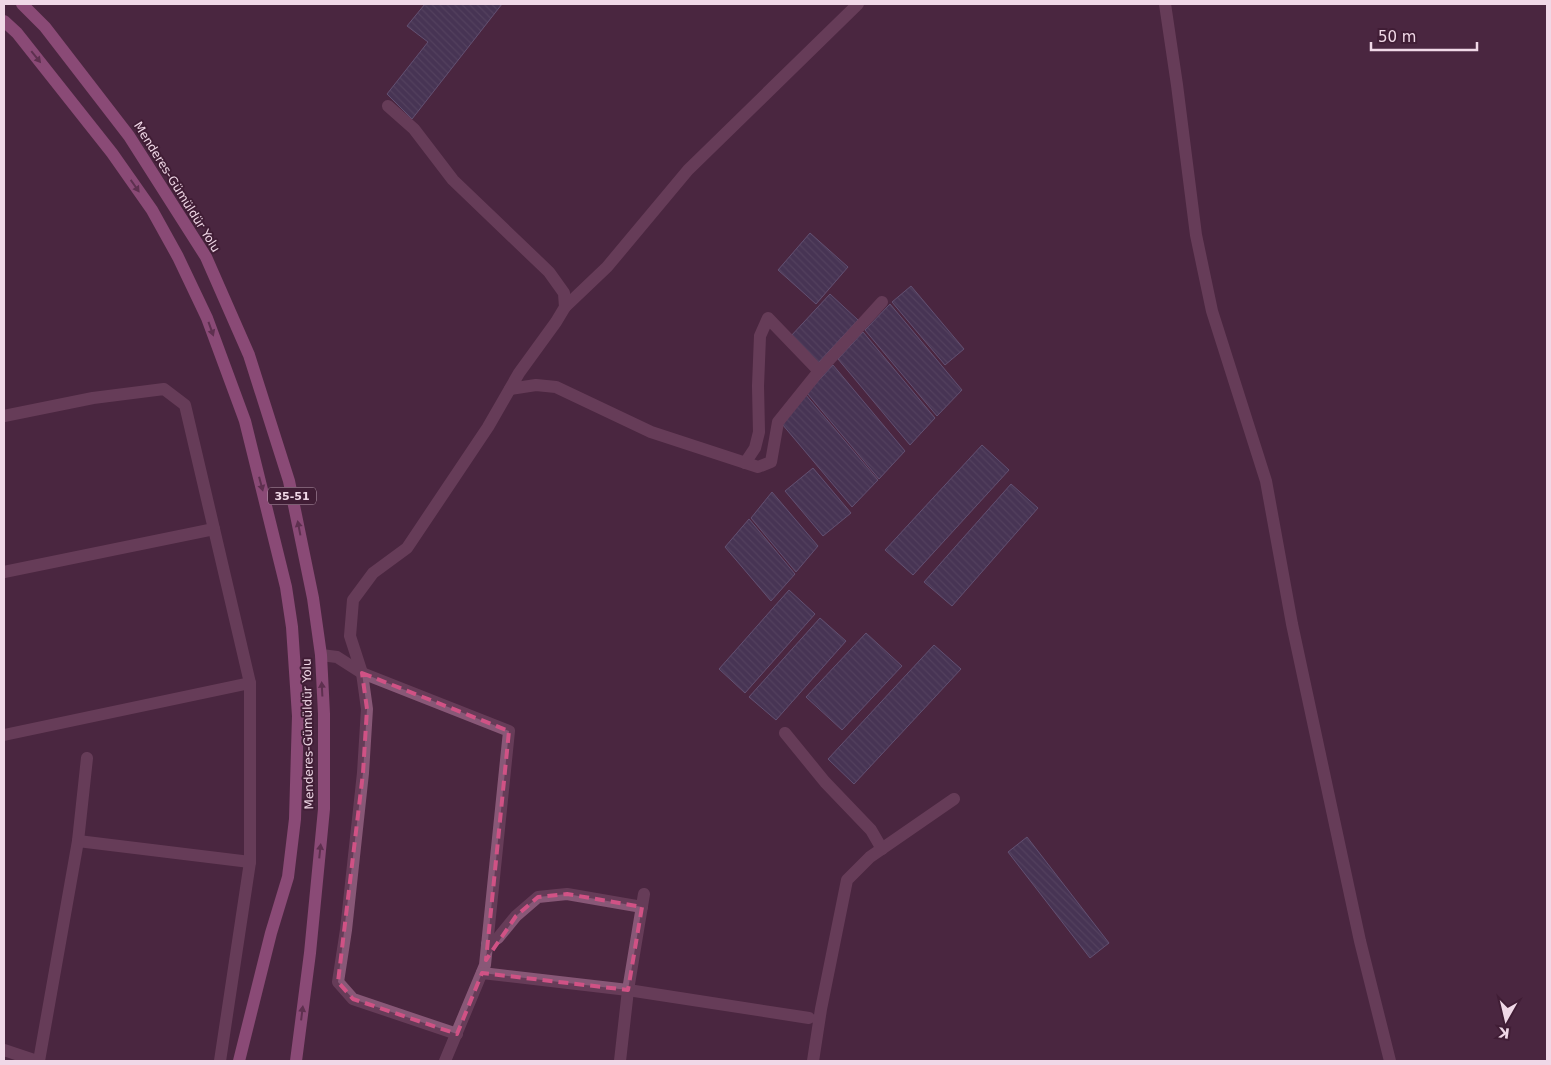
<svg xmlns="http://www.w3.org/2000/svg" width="1551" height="1065" viewBox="0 0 1551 1065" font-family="'DejaVu Sans',sans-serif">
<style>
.building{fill:url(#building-back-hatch);stroke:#7f83af}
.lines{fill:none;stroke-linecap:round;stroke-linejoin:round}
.street{stroke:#885877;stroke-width:12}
.primary{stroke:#d775b8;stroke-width:12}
.oneway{fill:#753c63}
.marked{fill:none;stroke:#d05285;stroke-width:4;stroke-dasharray:10 6;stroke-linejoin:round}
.labels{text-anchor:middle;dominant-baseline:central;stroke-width:4;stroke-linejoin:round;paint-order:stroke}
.shield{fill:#401d35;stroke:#bba0b2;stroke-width:1}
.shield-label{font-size:11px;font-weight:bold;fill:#f0d8e7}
.street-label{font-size:12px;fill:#f0d8e7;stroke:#401d35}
</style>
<defs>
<pattern id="building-back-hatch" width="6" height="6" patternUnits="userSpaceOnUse" patternTransform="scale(1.25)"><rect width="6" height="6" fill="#43466d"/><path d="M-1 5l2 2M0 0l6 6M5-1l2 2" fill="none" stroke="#5e6082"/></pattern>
</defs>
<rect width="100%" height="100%" fill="#4b2740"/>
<g class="building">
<polygon points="425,4 502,4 412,119 387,94 428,42 407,26"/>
<polygon points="810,233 848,267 816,304 778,270"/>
<polygon points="911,286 964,349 945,365 892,302"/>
<polygon points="830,294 858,320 818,363 790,337"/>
<polygon points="890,304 962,390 937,416 865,330"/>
<polygon points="863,332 935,418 910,445 838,359"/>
<polygon points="833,365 905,451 879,479 807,393"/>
<polygon points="805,394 878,480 852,507 782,424"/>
<polygon points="982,445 1009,470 913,575 885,550"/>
<polygon points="813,468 851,513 823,536 785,491"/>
<polygon points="1011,484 1038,508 952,606 924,582"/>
<polygon points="772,492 818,546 796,572 751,518"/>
<polygon points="749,519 795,574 771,601 725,547"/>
<polygon points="789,590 815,614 745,693 719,669"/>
<polygon points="820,618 846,641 776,720 749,697"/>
<polygon points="866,633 902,666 842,730 806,697"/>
<polygon points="934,645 961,669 854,784 828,759"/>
<polygon points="1027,837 1109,943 1090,958 1008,852"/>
</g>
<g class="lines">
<g class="street">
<polyline points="1165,4 1177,85 1196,235 1212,311 1266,481 1292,624 1360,941 1390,1061"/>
<polyline points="388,106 414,129 453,180 549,272 564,293 565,307 556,322 519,373 488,427 407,548 373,573 353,600 350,636 362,673 367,709 363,773 346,930 338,982 353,999 457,1034"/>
<polyline points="565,307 607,267 688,170 858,4"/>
<polyline points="510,389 536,385 556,387 651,432 758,467 771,462 778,422 819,371 882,302"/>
<polyline points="4,416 93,398 164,389 185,405 250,683 250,862 220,1061"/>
<polyline points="745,463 755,448 759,432 758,386 760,336 768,318 819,371"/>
<polyline points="4,572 214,529"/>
<polyline points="321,655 337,657 362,673 509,731 485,965 445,1061"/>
<polyline points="785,733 825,782 871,830 882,849"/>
<polyline points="4,735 250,683"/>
<polyline points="78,841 250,862"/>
<polyline points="487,944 498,938 516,916 538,897 567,894 642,907"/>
<polyline points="482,973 628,990 809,1018"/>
<polyline points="4,1050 37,1061"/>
<polyline points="39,1061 78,841 87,758"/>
<polyline points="620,1061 628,990 644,894"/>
<polyline points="813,1061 821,1009 847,880 870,857 954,799"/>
</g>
<g class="primary">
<polyline points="22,4 45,27 129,136 206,257 249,355 289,481 313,598 321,655 324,714 324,809 310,953 296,1061"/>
<polyline points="4,21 17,33 112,153 152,210 178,257 207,318 245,421 286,587 292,627 298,716 295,819 288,877 271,933 239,1061"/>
</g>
</g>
<defs><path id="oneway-solid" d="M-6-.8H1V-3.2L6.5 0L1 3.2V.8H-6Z" transform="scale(1.25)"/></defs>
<g class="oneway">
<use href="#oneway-solid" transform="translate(36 57) rotate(51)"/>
<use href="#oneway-solid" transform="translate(135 186) rotate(55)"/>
<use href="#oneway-solid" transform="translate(211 329) rotate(70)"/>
<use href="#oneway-solid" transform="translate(261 484) rotate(75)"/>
<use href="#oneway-solid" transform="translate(299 528) rotate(-101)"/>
<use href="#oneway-solid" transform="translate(322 689) rotate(-93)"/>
<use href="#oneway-solid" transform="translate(320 851) rotate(-84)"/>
<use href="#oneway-solid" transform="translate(302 1013) rotate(-83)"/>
</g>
<path d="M0 0H1551V1065H0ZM362,673L509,731L486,960L516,916L538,897L567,894L642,907L628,990L482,973L457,1034L353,999L338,982L363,773L367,709Z" fill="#4b2740" fill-opacity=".55" fill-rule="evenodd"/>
<path class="marked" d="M362,673L509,731L486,960L516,916L538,897L567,894L642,907L628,990L482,973L457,1034L353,999L338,982L363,773L367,709Z"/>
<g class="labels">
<rect class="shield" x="268" y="487.5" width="48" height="17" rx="4"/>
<g class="shield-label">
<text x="292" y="496">35-51</text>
</g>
<g class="street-label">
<text transform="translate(177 187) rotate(58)">Menderes-Gümüldür Yolu</text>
<text transform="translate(308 734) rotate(-91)">Menderes-Gümüldür Yolu</text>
</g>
</g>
<rect width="1551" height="1065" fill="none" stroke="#f0d8e7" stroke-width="10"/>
<g transform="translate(1506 1020) rotate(188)" stroke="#401d35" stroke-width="4" paint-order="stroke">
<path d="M0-4L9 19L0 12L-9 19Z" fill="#f0d8e7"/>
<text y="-8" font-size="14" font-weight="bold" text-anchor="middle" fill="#f0d8e7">K</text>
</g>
<path d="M1371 42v8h106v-8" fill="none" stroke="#f0d8e7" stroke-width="2.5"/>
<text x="1378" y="42" font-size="15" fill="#f0d8e7" stroke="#401d35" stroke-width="4" paint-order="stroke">50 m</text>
</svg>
